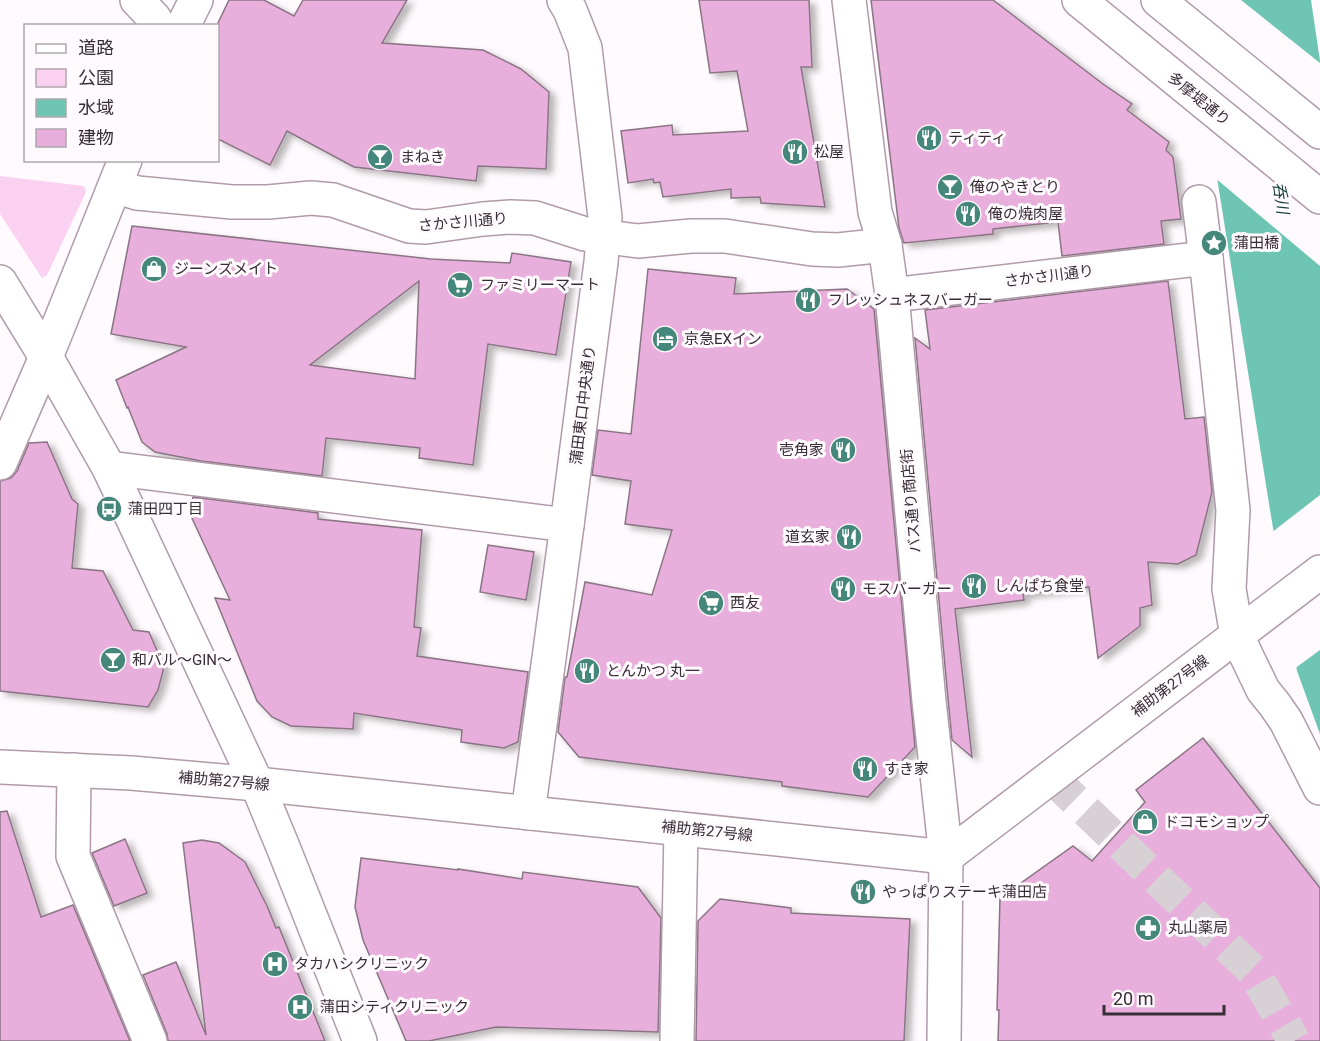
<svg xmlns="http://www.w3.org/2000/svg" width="1320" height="1041" viewBox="0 0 1320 1041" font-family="Roboto,'Noto Sans JP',sans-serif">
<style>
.green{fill:#fbd1f1}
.water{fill:#6fc5b4}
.pier{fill:#fffafd}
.building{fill:#e8afdc;stroke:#8a7585;stroke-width:1.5;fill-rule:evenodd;filter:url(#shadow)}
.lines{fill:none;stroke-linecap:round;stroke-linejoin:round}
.minor-tunnel{stroke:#d7d1d5;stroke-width:33;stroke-dasharray:33 16;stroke-linecap:butt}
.minor-casing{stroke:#b19bab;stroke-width:36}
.major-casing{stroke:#b19bab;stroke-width:36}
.minor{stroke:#fff;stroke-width:33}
.major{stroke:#fff;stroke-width:33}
.labels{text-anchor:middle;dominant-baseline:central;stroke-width:6;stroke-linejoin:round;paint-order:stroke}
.street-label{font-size:15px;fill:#372e35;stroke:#fffafd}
.poi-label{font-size:15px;fill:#372e35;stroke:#fffafd;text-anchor:start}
.water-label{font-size:16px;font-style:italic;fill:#163e37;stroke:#fffafd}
</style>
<defs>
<filter id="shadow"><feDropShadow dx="6" dy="4" stdDeviation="3" flood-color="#0004"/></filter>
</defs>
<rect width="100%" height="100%" fill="#fffafd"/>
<polygon class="green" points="0,176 84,186 86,192 47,275 42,278 0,214"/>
<polygon class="water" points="1191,0 1311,0 1320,61 1320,734 1297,671 1270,510 1218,184"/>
<g class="pier">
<polygon points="1188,0 1241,0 1320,63 1320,266 1214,177"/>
<polygon points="1320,495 1320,650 1294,669 1271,533"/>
</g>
<g class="building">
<polygon points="229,0 264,0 294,16 303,0 407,0 382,43 483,50 521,69 549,92 546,169 478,166 476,181 354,167 287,131 270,165 218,139 218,23"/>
<polygon points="699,0 809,0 812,67 801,67 825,207 761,203 760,197 731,198 731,189 663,197 660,182 654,183 653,179 628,183 621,131 672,125 673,135 748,131 737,71 710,73"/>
<polygon points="871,0 993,0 1103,84 1132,104 1127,110 1169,142 1166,150 1173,157 1181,219 1161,221 1164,244 1062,256 1058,222 993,229 993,234 904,243 899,228"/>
<path d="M132,226L431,259L510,263L512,253L571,262L556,355L488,344L473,465L419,458L420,448L326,438L322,476L201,461L155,452L142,442L128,407L127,408L116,380L186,347L111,334ZM419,281L415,379L310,365Z"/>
<polygon points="648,269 736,278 734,294 847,289 874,309 915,747 868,797 782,786 782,782 579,757 558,732 565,677 567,677 585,582 652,595 672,530 625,524 631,481 592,475 598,430 631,434"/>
<polygon points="1168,281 1185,419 1204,417 1212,492 1196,555 1178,564 1148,562 1152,605 1140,608 1140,626 1098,658 1089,587 1023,594 1024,600 955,609 972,757 952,740 948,699 915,338 930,349 925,310"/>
<polygon points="47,442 72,499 78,504 72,568 103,571 133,630 149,632 164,667 158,690 148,707 0,691 0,481 11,478 17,471 29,443"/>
<polygon points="193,497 318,513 318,519 422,530 414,627 421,628 417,656 528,672 518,742 504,748 461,742 462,730 354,713 353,729 291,726 272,717 257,701 215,598 230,600 190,514"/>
<polygon points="488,545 534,552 526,600 480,592"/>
<polygon points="1203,738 1320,888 1320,1041 998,1041 999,1010 997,1010 1000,898 1073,846 1092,861 1145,802 1136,790"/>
<polygon points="7,811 41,917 73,905 130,1041 0,1041 0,812"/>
<polygon points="125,839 147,893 114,906 92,853"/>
<polygon points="202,840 219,843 245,862 267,906 276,928 279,927 325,1041 168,1041 167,1034 143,975 176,962 206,1035 183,843"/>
<polygon points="361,858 458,870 458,869 522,879 523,872 638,887 661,918 658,1032 496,1027 429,1041 406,1041 363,940 355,907"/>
<polygon points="720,899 791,908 791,913 910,919 904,1041 696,1041 698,921"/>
</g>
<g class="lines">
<polyline class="minor-tunnel" points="1051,777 1253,971 1294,1041"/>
<g class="minor-casing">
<g id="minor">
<polyline points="137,0 154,18 159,26"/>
<polyline points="849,0 875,212 885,245 892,295 929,701 946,857 944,1041"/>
<polyline points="183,26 196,0"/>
<polyline points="115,186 137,193 232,202 268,202 311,198 333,200 409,226 426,227 483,219 511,217 535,218 585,234 638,241 691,236 725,236 812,249 838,250 885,245"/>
<polyline points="1199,202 1206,258 1233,510 1229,589 1237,636 1263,690 1275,705 1286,721 1320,788"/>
<polyline points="0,282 46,357 109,468 257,784 283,847 360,1041"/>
<polyline points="892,295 1206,258"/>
<polyline points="0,463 46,357 125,160"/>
<polyline points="109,468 567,525"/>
<polyline points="0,767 131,773 257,784 946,857 1320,572"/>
<polyline points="74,770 73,856 150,1041"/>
<polyline points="528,813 567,525 601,262 605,217 585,48 570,10 564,0"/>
<polyline points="677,1041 681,829"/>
</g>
</g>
<g class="major-casing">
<g id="major">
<polyline points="1079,0 1320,197"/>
<polyline points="1158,0 1320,132"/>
</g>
</g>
<use href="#minor" class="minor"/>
<use href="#major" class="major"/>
</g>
<defs>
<g id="restaurant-disc" transform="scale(1.35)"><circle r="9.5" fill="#45887b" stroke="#fffafd"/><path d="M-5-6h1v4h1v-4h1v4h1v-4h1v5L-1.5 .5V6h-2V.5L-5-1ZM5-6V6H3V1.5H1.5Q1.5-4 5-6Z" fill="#fff"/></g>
<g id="bar-disc" transform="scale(1.35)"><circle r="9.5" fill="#45887b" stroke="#fffafd"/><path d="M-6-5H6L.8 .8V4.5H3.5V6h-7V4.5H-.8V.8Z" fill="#fff"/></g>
<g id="sight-disc" transform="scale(1.35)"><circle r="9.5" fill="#45887b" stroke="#fffafd"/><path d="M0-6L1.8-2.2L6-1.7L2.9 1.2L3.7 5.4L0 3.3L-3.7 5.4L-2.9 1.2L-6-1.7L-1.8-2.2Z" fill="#fff"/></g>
<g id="shop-disc" transform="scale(1.35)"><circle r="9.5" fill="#45887b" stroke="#fffafd"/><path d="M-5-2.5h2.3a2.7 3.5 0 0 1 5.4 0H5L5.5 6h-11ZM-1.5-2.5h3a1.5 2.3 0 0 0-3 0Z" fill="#fff"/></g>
<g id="supermarket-disc" transform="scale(1.35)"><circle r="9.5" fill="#45887b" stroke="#fffafd"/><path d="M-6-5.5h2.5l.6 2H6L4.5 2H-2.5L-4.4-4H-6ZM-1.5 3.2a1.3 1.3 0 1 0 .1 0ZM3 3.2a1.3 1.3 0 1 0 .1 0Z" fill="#fff"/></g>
<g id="hotel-disc" transform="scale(1.35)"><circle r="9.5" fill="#45887b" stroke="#fffafd"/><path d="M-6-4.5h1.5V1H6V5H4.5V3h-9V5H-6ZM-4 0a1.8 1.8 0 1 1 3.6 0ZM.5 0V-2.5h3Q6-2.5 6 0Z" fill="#fff"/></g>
<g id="bus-disc" transform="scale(1.35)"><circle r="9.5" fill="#45887b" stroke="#fffafd"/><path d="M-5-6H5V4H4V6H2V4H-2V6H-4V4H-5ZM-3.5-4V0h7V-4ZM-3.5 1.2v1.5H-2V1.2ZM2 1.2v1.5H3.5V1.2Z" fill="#fff"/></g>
<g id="pharmacy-disc" transform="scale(1.35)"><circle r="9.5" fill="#45887b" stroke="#fffafd"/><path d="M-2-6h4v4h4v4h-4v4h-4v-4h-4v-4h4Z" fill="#fff"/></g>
<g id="hospital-disc" transform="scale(1.35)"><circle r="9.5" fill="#45887b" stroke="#fffafd"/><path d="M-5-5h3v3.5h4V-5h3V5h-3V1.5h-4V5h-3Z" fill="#fff"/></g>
</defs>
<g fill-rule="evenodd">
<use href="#restaurant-disc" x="929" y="138"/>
<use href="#restaurant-disc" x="795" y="152"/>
<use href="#bar-disc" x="380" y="157"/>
<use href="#bar-disc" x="950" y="187"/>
<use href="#restaurant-disc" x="968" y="214"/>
<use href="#sight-disc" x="1214" y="243"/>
<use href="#shop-disc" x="154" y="269"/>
<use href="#supermarket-disc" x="460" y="285"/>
<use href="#restaurant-disc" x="808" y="300"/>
<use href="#hotel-disc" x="665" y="339"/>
<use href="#restaurant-disc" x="843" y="450"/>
<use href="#bus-disc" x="109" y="509"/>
<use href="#restaurant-disc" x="849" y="537"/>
<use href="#restaurant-disc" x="974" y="586"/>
<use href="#restaurant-disc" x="843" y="589"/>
<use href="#supermarket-disc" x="711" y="603"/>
<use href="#bar-disc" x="113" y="660"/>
<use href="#restaurant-disc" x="587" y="671"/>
<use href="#restaurant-disc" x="865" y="769"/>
<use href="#shop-disc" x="1145" y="822"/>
<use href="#restaurant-disc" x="863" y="892"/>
<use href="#pharmacy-disc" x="1148" y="928"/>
<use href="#hospital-disc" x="275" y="964"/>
<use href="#hospital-disc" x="300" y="1007"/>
</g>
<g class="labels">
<g class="street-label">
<text transform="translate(1199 99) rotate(39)">多摩堤通り</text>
<text transform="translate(463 222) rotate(-5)">さかさ川通り</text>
<text transform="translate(1049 276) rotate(-7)">さかさ川通り</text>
<text transform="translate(583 405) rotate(-83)">蒲田東口中央通り</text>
<text transform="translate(911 501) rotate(-95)">バス通り商店街</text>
<text transform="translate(1170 686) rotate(-37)">補助第27号線</text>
<text transform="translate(224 781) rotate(5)">補助第27号線</text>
<text transform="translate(707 831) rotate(6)">補助第27号線</text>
</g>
<g class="poi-label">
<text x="948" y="138">ティティ</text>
<text x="814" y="152">松屋</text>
<text x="400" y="157">まねき</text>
<text x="970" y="187">俺のやきとり</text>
<text x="988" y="214">俺の焼肉屋</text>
<text x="1234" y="243">蒲田橋</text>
<text x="174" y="269">ジーンズメイト</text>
<text x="480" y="285">ファミリーマート</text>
<text x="828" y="300">フレッシュネスバーガー</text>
<text x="684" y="339">京急EXイン</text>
<text x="824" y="450" text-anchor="end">壱角家</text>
<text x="128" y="509">蒲田四丁目</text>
<text x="830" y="537" text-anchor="end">道玄家</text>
<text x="994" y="586">しんぱち食堂</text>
<text x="862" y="589">モスバーガー</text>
<text x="730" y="603">西友</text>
<text x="132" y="660">和バル～GIN～</text>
<text x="606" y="671">とんかつ 丸一</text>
<text x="884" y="769">すき家</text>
<text x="1164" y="822">ドコモショップ</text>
<text x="882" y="892">やっぱりステーキ蒲田店</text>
<text x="1168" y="928">丸山薬局</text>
<text x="294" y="964">タカハシクリニック</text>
<text x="320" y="1007">蒲田シティクリニック</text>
</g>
<g class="water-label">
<text transform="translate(1281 198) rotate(82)">呑川</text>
</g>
</g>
<rect x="24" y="24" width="195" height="138" fill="#fffafd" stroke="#afa8ad" stroke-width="1.5"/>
<rect x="36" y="44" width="30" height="9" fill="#ffffff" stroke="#afa8ad" stroke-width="1.5"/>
<text x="78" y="54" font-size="18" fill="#372e35">道路</text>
<rect x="36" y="69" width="30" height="18" fill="#fbd1f1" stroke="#afa8ad" stroke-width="1.5"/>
<text x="78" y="84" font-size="18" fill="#372e35">公園</text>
<rect x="36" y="99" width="30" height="18" fill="#6fc5b4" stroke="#afa8ad" stroke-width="1.5"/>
<text x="78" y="114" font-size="18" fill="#372e35">水域</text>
<rect x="36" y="129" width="30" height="18" fill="#e8afdc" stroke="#afa8ad" stroke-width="1.5"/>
<text x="78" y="144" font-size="18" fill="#372e35">建物</text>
<path d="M1104 1005v9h120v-9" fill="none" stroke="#372e35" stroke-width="3"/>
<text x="1113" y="1005" font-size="18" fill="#372e35" stroke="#fffafd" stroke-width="4.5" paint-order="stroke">20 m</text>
</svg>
